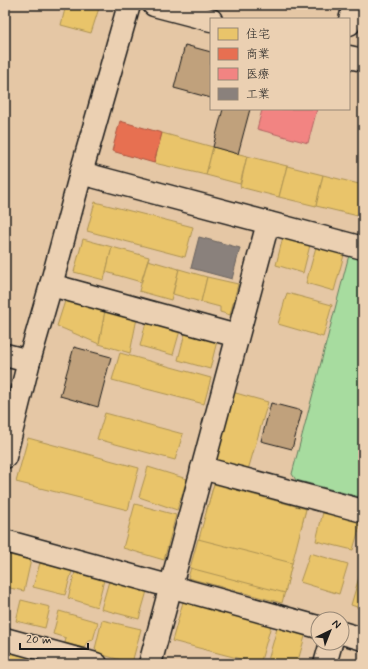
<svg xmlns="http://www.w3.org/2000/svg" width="368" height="669" viewBox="0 0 368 669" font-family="Mynerve,'Klee One',sans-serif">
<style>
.green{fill:#a7dc9f;stroke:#627c5e}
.homes{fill:#e9c46a;stroke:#ac9253}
.shops{fill:#e76f51;stroke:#aa5641}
.health{fill:#f28482;stroke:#b26563}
.industry{fill:#8a817c;stroke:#69635f}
.building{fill:#c0a17b;stroke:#1c1c1c}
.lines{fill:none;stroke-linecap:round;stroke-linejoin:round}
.minor-casing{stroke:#1c1c1c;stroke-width:25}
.minor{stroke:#ebd0b2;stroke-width:22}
</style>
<rect width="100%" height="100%" fill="#e5c7a5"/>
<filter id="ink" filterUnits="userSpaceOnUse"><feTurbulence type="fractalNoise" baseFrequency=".025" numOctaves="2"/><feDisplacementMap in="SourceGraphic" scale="8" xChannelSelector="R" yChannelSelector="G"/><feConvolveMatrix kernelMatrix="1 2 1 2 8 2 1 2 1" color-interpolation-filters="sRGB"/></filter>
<g filter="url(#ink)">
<polygon class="green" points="349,255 363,259 363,498 296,480 292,474"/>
<g class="homes">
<polygon points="66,5 88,5 99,8 91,33 61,25"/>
<polygon points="162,133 213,147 206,175 154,163"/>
<polygon points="213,147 247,156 240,184 206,175"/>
<polygon points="247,156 287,166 279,197 240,187"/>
<polygon points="287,166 323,175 316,206 279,197"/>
<polygon points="323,175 363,185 363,195 358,216 316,206"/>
<polygon points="95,202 193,227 185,257 87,231"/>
<polygon points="283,237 310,245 303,273 276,265"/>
<polygon points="83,239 112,247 104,280 74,272"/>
<polygon points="112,247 149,257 141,282 106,272"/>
<polygon points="316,247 344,255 334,291 306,283"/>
<polygon points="148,260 179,269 171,300 139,291"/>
<polygon points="179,269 207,277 201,302 173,294"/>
<polygon points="207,277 238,284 230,315 220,312 220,307 201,302"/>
<polygon points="287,293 332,305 323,337 278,324"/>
<polygon points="66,298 105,311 99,344 57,326"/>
<polygon points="105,311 137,318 130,353 99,344"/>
<polygon points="147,318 181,327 173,355 140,346"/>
<polygon points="186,329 218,337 210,369 178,360"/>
<polygon points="120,353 211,378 204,404 112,380"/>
<polygon points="232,392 268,402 248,470 212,460"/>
<polygon points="105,413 183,434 175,460 97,439"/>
<polygon points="28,438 139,468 128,510 16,482"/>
<polygon points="148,467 187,479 177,510 139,497"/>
<polygon points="214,484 306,509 299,536 206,512"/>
<polygon points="214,484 306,509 282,603 188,578"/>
<polygon points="135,504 176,515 164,560 123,548"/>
<polygon points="323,512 361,522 353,550 316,541"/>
<polygon points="198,539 292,563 285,593 190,568"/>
<polygon points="310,553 348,564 339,594 300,582"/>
<polygon points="5,554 31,560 24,591 5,587"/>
<polygon points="40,563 72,571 65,595 33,587"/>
<polygon points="362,567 363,567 363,609 351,605"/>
<polygon points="75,572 104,580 97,607 68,598"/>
<polygon points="109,581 147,591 139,619 101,609"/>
<polygon points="188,599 272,622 260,664 172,641 183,602"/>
<polygon points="21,600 50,607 45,628 16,621"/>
<polygon points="59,611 98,622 93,640 87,642 84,648 65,643 66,638 53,634"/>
<polygon points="102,620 141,629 132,663 99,654 95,649"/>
<polygon points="278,625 306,633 297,664 267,664"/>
<polygon points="11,649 39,657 37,664 7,664"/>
<polygon points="39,657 62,664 37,664"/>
</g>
<polygon class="shops" points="120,121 162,133 154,163 112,151"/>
<polygon class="health" points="260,109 317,109 308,143 257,129 262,110"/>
<polygon class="industry" points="199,237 240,248 232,279 191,268"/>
<g class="building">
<polygon points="185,45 211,52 211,98 174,88"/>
<polygon points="223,109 250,109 238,154 213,147"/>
<polygon points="74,347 111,357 98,407 60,396"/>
<polygon points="271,403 302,411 292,449 261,441"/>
</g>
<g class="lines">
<g class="minor-casing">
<g id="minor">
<polyline points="154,5 211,20"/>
<polyline points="349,24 354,5"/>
<polyline points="349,57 363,60"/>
<polyline points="81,173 363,248"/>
<polyline points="51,285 237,336"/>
<polyline points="5,355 29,361"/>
<polyline points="5,457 29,361 51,285 81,173 129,5"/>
<polyline points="202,468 363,511"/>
<polyline points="5,541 318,627"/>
<polyline points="342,633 363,639"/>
<polyline points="5,639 96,664"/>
<polyline points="150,664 268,223"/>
<polyline points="325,664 331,643"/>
</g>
</g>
<use href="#minor" class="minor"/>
</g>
</g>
<rect width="368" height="669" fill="none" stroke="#ebd0b2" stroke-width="20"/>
<rect x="10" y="10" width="348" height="649" fill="none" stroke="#1c1c1c" stroke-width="1.5" filter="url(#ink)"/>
<rect x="210" y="18" width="140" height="92" fill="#ebd0b2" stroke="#988876"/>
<rect x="218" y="28" width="20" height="12" fill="#e9c46a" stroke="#988876"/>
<text x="246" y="38" font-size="12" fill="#1c1c1c">住宅</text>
<rect x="218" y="48" width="20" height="12" fill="#e76f51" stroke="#988876"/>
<text x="246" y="58" font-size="12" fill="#1c1c1c">商業</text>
<rect x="218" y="68" width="20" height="12" fill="#f28482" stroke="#988876"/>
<text x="246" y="78" font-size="12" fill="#1c1c1c">医療</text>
<rect x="218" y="88" width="20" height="12" fill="#8a817c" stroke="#988876"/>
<text x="246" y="98" font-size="12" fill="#1c1c1c">工業</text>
<g transform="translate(330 631) rotate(43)"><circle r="19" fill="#ebd0b2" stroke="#988876"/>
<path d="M0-3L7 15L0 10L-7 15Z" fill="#1c1c1c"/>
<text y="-6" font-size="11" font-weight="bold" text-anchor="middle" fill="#1c1c1c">N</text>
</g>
<path d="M20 643v6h68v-6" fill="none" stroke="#1c1c1c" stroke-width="2"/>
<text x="26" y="643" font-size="12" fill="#1c1c1c" stroke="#ebd0b2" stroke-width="3" paint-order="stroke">20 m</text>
</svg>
